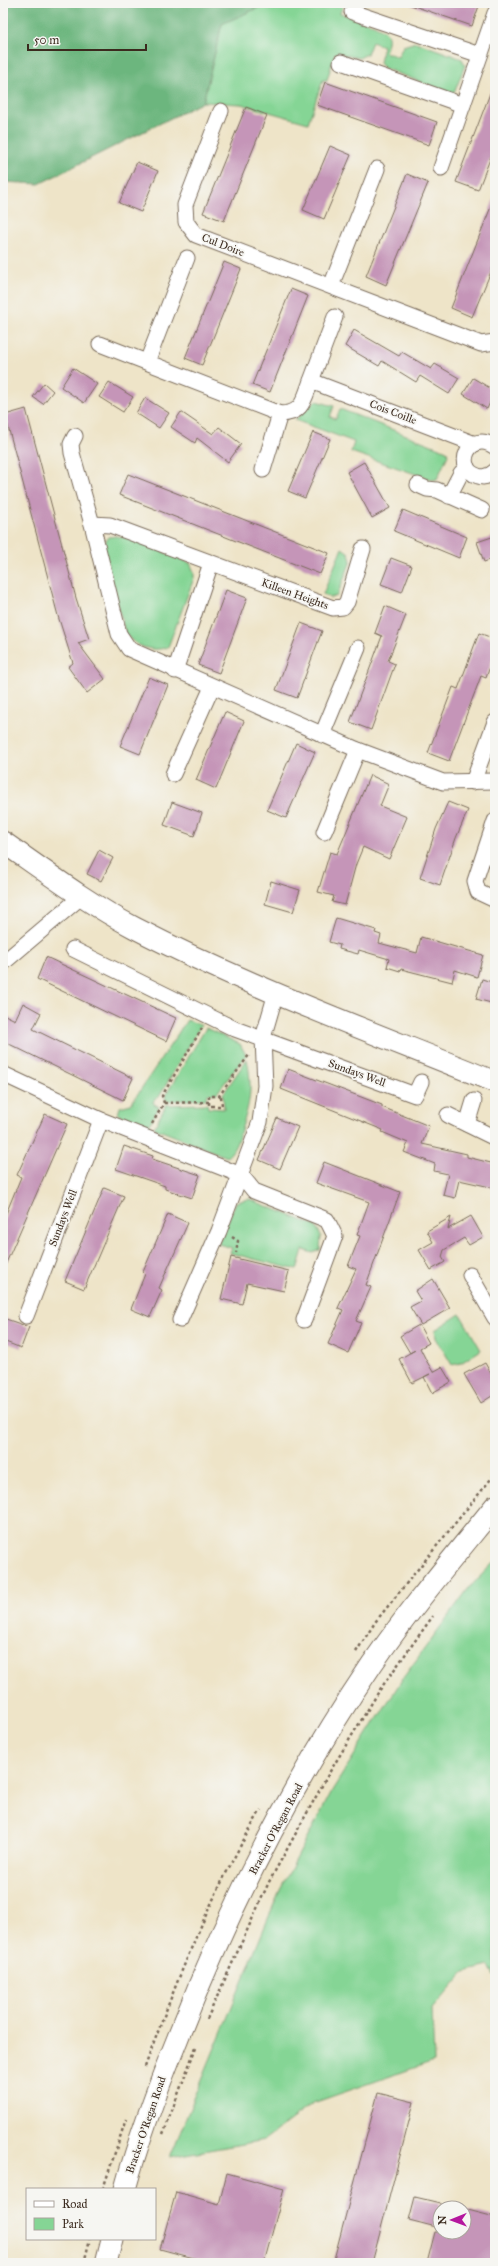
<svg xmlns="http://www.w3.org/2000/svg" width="498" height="2266" viewBox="0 0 498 2266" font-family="'IM FELL Great Primer',serif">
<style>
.green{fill:#85d595;stroke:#60805a}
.forest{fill:#6cb67e;stroke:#54704e}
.building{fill:#c595b8}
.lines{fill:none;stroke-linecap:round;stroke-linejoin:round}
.street-casing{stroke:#7a6b5a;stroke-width:17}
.secondary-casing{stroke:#7a6b5a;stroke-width:23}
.path{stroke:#7a6b5a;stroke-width:2.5;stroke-dasharray:3 3;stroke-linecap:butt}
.street{stroke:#fff;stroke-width:15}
.secondary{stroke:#fff;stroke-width:21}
.labels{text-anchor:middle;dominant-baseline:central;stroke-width:3.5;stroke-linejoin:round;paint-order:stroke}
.street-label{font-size:11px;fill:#3b2a1e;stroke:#f6f6f2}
</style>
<rect width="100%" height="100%" fill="#f6f6f2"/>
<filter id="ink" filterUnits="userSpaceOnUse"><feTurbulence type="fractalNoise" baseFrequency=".025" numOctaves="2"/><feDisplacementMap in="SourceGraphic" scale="8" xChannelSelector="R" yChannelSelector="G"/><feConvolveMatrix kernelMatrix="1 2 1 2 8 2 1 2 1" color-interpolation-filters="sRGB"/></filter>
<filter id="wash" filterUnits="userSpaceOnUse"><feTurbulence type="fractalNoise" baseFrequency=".012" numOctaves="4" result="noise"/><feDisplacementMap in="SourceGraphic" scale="16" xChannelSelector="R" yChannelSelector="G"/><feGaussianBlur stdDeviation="0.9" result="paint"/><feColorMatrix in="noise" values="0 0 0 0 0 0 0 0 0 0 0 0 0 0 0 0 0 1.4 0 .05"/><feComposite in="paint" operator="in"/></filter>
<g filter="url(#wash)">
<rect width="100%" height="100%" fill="#eee4c8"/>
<g class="green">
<path d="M269,3H344L340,13C350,17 381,25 387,34C390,40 387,47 385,52L398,57L403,46L416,42L462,59L465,65L455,91L450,93L384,68L380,63L383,46L372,42L367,54L359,58L335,53L327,80H323L308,123L241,104L203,102L222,23Z"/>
<polygon points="316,401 334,406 330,417 336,419 340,409 447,451 448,455 437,479 433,480 351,452 354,442 295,420"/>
<path d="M116,536L132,539L190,563L194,572V578L168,647C152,653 134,646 125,633L103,545L109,537Z"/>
<polygon points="342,548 349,553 351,561 337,596 330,598 323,594"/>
<polygon points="187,1020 201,1025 159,1097 154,1100 153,1103 159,1107 148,1127 118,1114 120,1107 131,1104"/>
<polygon points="206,1028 240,1044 246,1055 217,1093 208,1094 206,1099 166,1101 165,1096"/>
<path d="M247,1059C253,1089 250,1104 240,1133C237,1142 235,1150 227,1157L154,1128L166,1105L207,1104L208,1108L224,1109L223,1094Z"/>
<polygon points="249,1199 316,1226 321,1236 320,1250 313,1253 303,1250 297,1270 230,1253 232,1248 218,1244 236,1202"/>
<polygon points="460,1314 481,1350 461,1363 452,1365 436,1338 435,1330"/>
<polygon points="495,1561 495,1977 489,1966 464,1972 432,2009 434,2061 313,2103 264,2140 170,2157 279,1892 333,1789 403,1678 468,1589"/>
</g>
<polygon class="forest" points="3,3 269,3 222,24 203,102 39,184 3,182"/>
<g id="blocks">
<g class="building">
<polygon points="412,3 480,3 472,26 411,5"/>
<polygon points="325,82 437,122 429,145 317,105"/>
<polygon points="494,83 495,146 478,190 456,182"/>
<polygon points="246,107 267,115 224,221 203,213"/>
<polygon points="330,146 351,155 324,219 303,210"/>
<polygon points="137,162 158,171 141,212 119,203"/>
<polygon points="407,174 428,183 386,285 366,276"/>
<polygon points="494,199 495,262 472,317 451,308"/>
<polygon points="224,262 241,269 202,365 185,358"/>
<polygon points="291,289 308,296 270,392 252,385"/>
<polygon points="354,330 399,356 402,352 431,369 435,364 459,378 449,394 420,376 416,382 382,361 379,366 345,346"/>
<polygon points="73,368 97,384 84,403 61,387"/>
<polygon points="473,378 495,391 487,409 463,394"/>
<polygon points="109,382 133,397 123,412 99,397"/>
<polygon points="44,383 53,391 43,404 33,397"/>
<polygon points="145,398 169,413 159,428 136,413"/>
<polygon points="26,409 76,598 89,639 78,643 105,679 87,693 68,667 73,663 58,616 5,415"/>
<polygon points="181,412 213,434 219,427 241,444 228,462 197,438 195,443 171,427"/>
<polygon points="313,432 330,439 305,498 288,491"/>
<polygon points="364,462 390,508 372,518 347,472"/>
<polygon points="128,474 329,553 320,574 119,495"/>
<polygon points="403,510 467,537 459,558 394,531"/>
<polygon points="495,536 495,558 484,562 477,542"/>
<polygon points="391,558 412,566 402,592 381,584"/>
<polygon points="226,590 247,598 219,673 198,665"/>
<polygon points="385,606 406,615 388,661 395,664 371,730 350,722 382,636 375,633"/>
<polygon points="301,623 322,631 297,698 276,690"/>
<polygon points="479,633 495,639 495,652 486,678 481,676 449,761 428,753 453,687 458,689"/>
<polygon points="149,677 168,685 140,754 120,746"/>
<polygon points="225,712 244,721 216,789 196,780"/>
<polygon points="296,743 315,752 286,818 267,810"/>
<polygon points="370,775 389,784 380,806 407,817 389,859 363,847 356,864 345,905 332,902 334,896 318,892 330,852 337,854"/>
<polygon points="172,802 202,813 194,836 164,825"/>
<polygon points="448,802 468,810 456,838 440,885 420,878 436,829"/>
<polygon points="99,850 113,858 101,881 87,874"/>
<polygon points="271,881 300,890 293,912 265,904"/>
<polygon points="336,918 376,930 375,933 381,935 379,943 417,953 421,937 483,955 477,977 455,970 452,982 401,969 400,971 387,967 389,959 359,950 358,954 339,949 340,945 329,942"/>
<polygon points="46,957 176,1018 166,1041 37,979"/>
<polygon points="482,979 495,983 495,1004 476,999"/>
<polygon points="23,1003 41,1013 33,1029 133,1078 123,1100 3,1041 3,1014 15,1020"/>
<polygon points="288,1069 382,1105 382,1107 429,1126 422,1144 467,1154 467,1157 495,1164 495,1188 459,1180 455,1198 443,1195 448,1174 434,1171 435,1164 404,1152 408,1143 382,1132 383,1130 281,1089"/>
<polygon points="45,1114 67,1124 3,1270 3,1221 21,1177 17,1175"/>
<polygon points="277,1118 298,1127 280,1169 259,1160"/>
<polygon points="124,1146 153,1156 152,1159 200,1175 192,1198 165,1189 165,1186 116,1169"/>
<polygon points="324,1162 400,1192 366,1285 371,1287 356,1321 361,1323 348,1353 328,1344 343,1310 338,1308 356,1269 348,1266 360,1236 357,1235 369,1202 316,1183"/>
<polygon points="104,1188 124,1196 84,1289 65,1281"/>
<polygon points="168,1214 188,1223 159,1288 162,1290 150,1317 131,1309 145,1274 143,1272"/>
<polygon points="471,1216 483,1237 469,1245 464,1238 444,1250 442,1257 445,1262 431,1270 419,1250 433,1242 427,1231 451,1217 448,1229"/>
<polygon points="231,1257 289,1271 284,1291 247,1283 242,1304 221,1299"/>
<polygon points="433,1279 450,1308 421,1325 410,1307 421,1301 415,1291"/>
<polygon points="3,1318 29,1327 21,1348 3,1341"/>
<polygon points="419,1325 429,1343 420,1348 426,1360 433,1372 442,1367 451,1382 432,1393 424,1377 430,1374 412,1383 399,1359 415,1350 410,1353 400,1336"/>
<polygon points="485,1363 495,1381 495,1394 481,1403 464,1374"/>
<polygon points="378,2093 414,2102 372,2263 333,2263"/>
<polygon points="227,2173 284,2189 264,2263 205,2263 205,2261 160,2249 176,2192 219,2204"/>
<polygon points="415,2197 440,2203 440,2228 409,2220"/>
<polygon points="464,2209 495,2217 495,2263 427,2263 435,2232 464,2232"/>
</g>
</g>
</g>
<g filter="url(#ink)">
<use href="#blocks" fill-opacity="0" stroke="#7a6b5a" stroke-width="1"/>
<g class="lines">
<g class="street-casing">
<g id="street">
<polyline points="352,12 480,55"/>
<polyline points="341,62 463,105"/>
<polyline points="221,111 185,205 186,222 196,235 481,344 495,342"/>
<polyline points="441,168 495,13"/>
<polyline points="331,286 377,169"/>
<path d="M100,344L280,414C303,414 304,399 311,381L475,444"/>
<polyline points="147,362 187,258"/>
<polyline points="311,381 335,317"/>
<polyline points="75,436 71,444 72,453 92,524 119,634 129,649 358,750 443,782 495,781"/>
<path d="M495,447C470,428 452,468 478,476C484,478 490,476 495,471"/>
<polyline points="263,470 280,414"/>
<polyline points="418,485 427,489 437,490 482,510"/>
<polyline points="449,496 461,473 467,467"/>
<polyline points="92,524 110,525 333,608 343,607 347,602 363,549"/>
<polyline points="175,671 211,563"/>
<polyline points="322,735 358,648"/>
<polyline points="173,774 212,687"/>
<polyline points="473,782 495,722"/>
<polyline points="495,821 475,881 478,892 495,900"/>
<polyline points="324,832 358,750"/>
<polyline points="73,949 235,1029 415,1095 421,1082"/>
<polyline points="3,963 82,896"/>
<polyline points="3,1074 101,1120 241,1175 254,1191 327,1220 335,1236 304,1320"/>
<polyline points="448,1115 495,1138"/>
<polyline points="467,1124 474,1101"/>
<polyline points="470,1275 495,1318"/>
<polyline points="26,1316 101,1120"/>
<polyline points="180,1320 219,1231 260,1122 265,1086 263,1038 276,993"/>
</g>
</g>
<g class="secondary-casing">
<g id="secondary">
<path d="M3,842C46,872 89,904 135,928C251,988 375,1033 495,1082"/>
<path d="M125,2189C139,2138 157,2089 177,2040C228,1909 293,1781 372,1664C410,1609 453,1558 495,1506"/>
<polyline points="106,2263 112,2239"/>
</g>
</g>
<g class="path">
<polyline points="209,1102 209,1106 222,1106 221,1096 219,1096"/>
<polyline points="164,1103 209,1102 209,1096 219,1096 249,1055"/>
<polyline points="152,1124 164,1103 162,1096 202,1028"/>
<polyline points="232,1237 238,1241 236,1253"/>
<polyline points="356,1652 376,1621 495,1474"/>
<polyline points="207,2019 269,1882 329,1773 381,1688 433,1616"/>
<path d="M145,2067C177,1979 212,1891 261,1810"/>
<polyline points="163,2134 196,2047"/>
<polyline points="103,2189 126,2119"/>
<polyline points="84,2263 90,2239"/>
</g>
<use href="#street" class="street"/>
<use href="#secondary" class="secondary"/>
</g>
</g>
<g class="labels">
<g class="street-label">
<text transform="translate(223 245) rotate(21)">Cul Doire</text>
<text transform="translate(393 412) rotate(21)">Cois Coille</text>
<text transform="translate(295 594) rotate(20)">Killeen Heights</text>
<text transform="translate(357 1073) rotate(20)">Sundays Well</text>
<text transform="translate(63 1218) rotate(-69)">Sundays Well</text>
<text transform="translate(276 1829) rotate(-62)">Bracker O'Regan Road</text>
<text transform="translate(146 2125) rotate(-71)">Bracker O'Regan Road</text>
</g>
</g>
<rect width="498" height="2266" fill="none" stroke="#f6f6f2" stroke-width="16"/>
<rect x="26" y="2188" width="130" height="52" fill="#f6f6f2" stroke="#aba49d"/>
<rect x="34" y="2201" width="20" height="6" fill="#ffffff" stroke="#aba49d"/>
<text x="62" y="2208" font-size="12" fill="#3b2a1e">Road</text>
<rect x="34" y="2218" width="20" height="12" fill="#85d595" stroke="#aba49d"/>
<text x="62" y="2228" font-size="12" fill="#3b2a1e">Park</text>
<g transform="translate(452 2220) rotate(269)"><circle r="19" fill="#f6f6f2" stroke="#aba49d"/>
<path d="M0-3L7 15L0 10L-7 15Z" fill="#b5179e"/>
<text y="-6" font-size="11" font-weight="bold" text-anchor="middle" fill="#3b2a1e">N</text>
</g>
<path d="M28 44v6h118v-6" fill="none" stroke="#3b2a1e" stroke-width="2"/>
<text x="34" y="44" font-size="12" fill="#3b2a1e" stroke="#f6f6f2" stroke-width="3" paint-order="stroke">50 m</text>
</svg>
